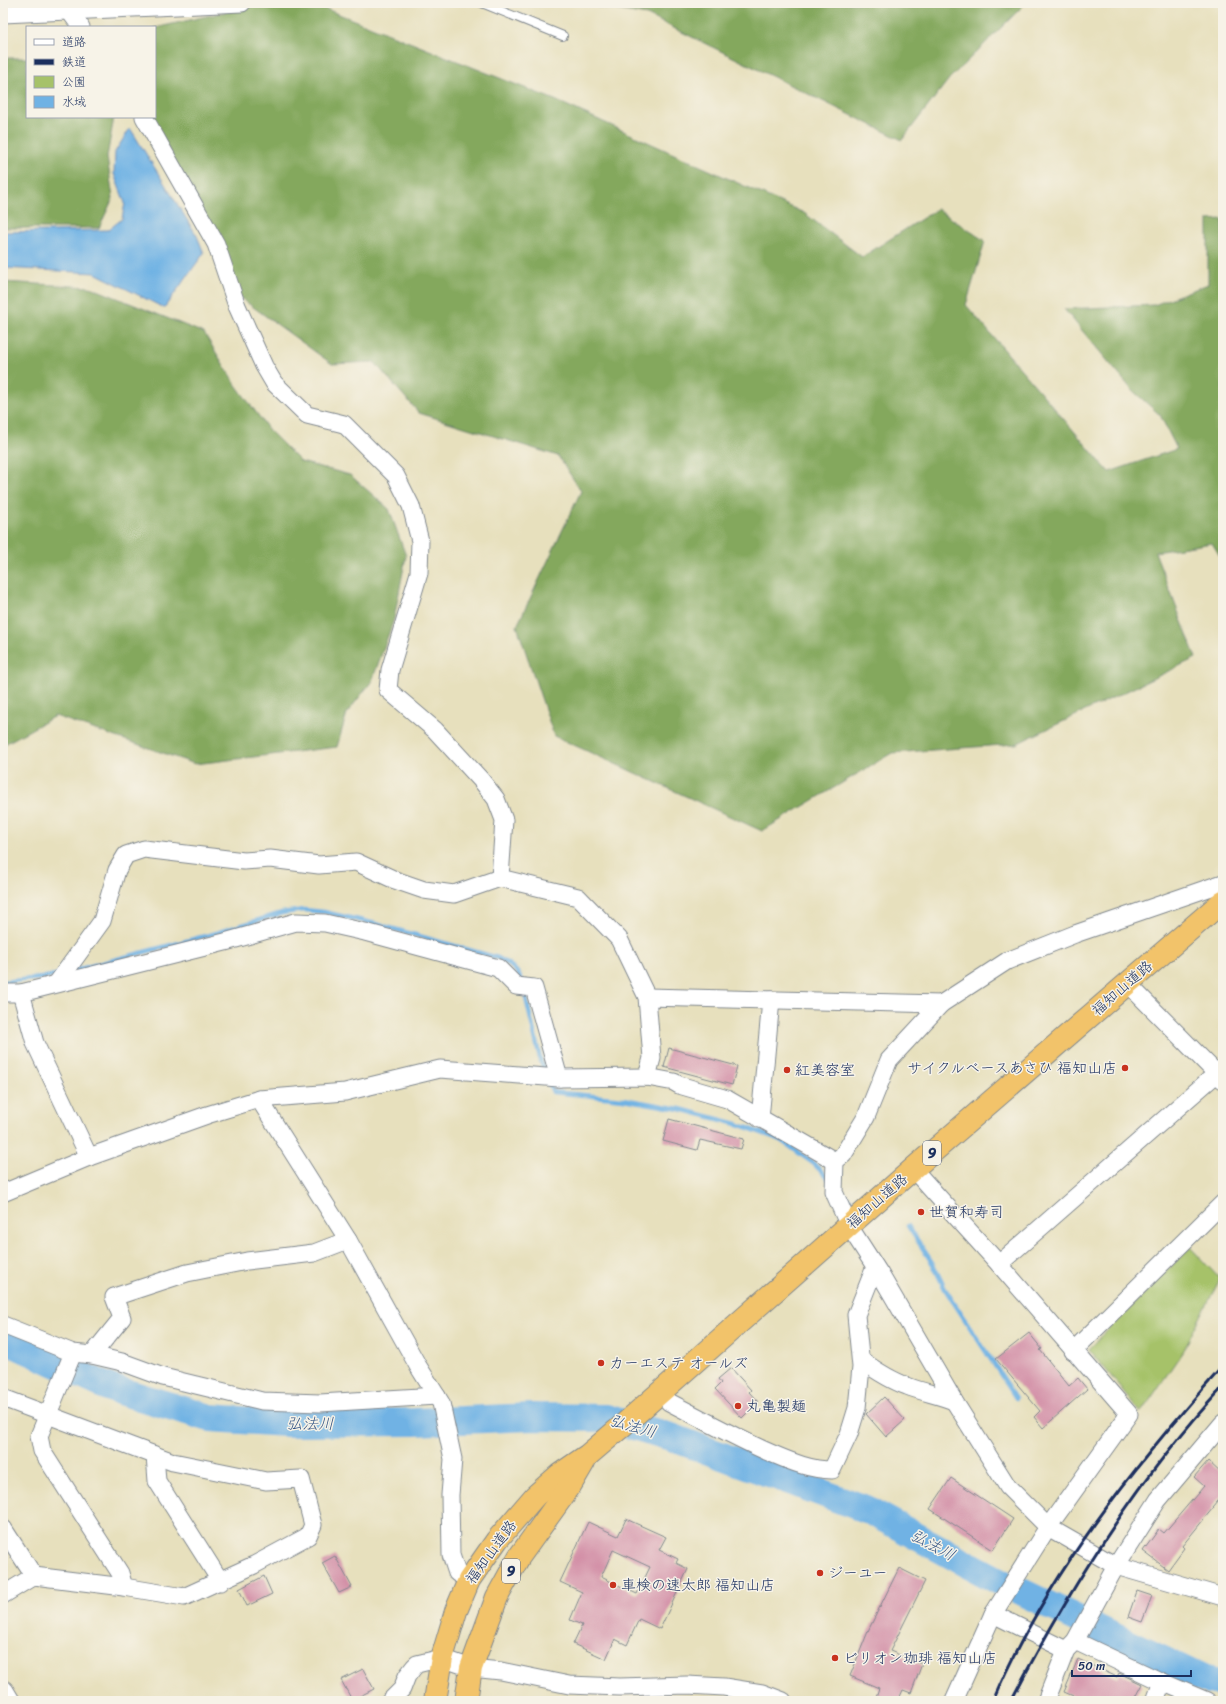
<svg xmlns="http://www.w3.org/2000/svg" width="1226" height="1704" viewBox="0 0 1226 1704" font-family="Sriracha,'Klee One',sans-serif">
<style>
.green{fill:#a6c269;stroke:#607864}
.forest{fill:#84a85d;stroke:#506c5e}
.water{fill:#70b2e4;stroke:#4670a1}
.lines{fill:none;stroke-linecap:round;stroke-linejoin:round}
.stream{stroke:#70b2e4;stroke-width:4.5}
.river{stroke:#70b2e4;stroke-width:28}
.building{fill:#d390a7;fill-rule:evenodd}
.service-casing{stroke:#81888e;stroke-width:10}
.minor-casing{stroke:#81888e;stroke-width:19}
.tertiary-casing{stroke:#81888e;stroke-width:23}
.trunk-casing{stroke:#81888e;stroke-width:24}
.service{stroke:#fff;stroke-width:8}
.minor{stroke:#fff;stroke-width:17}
.tertiary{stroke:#fff;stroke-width:21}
.trunk{stroke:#f2c36a;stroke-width:22}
.rail{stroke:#1b2f5e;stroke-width:3}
.poi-dot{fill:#c8321e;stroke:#f7f3e8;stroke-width:1.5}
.labels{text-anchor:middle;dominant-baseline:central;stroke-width:3;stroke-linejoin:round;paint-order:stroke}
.shield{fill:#f7f3e8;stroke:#5d6a87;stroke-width:1}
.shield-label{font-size:14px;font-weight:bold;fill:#1b2f5e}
.street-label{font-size:15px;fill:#1b2f5e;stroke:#f7f3e8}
.poi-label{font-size:15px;fill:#1b2f5e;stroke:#f7f3e8;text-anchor:start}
.water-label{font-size:16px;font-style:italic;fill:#355686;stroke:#f7f3e8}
</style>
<rect width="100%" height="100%" fill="#f7f3e8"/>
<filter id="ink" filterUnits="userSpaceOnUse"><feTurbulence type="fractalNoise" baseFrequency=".025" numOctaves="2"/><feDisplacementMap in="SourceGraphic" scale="8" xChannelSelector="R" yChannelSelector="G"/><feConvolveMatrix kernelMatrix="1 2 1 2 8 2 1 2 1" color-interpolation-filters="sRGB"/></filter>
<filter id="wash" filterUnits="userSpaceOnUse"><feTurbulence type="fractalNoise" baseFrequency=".012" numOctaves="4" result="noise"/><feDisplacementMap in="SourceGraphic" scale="16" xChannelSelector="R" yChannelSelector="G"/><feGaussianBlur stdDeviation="0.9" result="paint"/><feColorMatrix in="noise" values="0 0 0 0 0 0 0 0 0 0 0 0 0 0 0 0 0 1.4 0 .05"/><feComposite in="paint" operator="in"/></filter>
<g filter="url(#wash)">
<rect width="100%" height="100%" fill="#e7e0bd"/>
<polygon class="green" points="1190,1247 1220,1279 1183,1351 1141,1413 1089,1349"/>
<g class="forest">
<polygon points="263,3 311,3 555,100 804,213 862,257 937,209 985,241 966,305 1109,472 1177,449 1160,415 1132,390 1064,309 1154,305 1208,284 1208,220 1223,219 1223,561 1212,543 1155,552 1196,658 1016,744 892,753 762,831 554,736 517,626 581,491 558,456 419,413 374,362 332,364 235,294 153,117 155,117 155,28"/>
<polygon points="575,3 1026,3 949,79 902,140 647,15"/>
<polygon points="3,58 27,58 27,117 114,117 107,157 113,198 99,228 3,228"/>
<polygon points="3,282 90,287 204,333 236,385 269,430 301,462 350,475 389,509 406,556 394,619 372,681 347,713 337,747 195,764 55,716 3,745"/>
</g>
<polygon class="water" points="130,128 197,236 204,253 164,308 95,273 3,268 3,232 108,230 122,219 125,203 114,174 115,152"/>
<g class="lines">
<g class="stream">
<path d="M72,971L209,935L282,913L304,910L324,912L376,924L498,958C509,964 519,970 522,983"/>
<polyline points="3,982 41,978 57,975"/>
<polyline points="524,990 541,1062 546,1074"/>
<polyline points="548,1081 553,1092 623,1099 680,1109 737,1124 781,1140 814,1164 830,1180"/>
<polyline points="841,1191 856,1206"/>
<polyline points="908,1226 933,1264 945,1289 1016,1398"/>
</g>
<polyline class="river" points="3,1339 110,1388 210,1418 288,1423 415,1422 533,1417 606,1418 671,1437 868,1510 1001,1582 1205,1680 1223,1684"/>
</g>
<g id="blocks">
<g class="building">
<polygon points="669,1048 737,1066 732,1085 664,1067"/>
<polygon points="669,1119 744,1139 741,1149 700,1140 697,1150 663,1141"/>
<polygon points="1029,1333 1042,1349 1040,1350 1069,1386 1078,1378 1087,1389 1043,1428 1034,1417 1040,1411 996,1359"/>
<polygon points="731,1368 751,1390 749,1392 758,1402 742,1418 715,1389 721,1383 718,1379"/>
<polygon points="884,1397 905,1420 886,1437 866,1414"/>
<polygon points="1208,1461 1223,1475 1223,1494 1212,1507 1213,1508 1182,1546 1184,1548 1168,1570 1143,1551 1159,1529 1164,1533 1204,1486 1194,1477"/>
<polygon points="951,1478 1013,1519 993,1550 930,1509"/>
<path d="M626,1519L666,1537L659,1550L678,1559L676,1563L688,1569L660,1629L639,1619L627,1645L615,1639L606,1659L573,1644L582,1625L570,1620L582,1592L560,1582L588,1522L618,1536ZM613,1550L650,1567L637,1594L601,1577Z"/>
<polygon points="335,1556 352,1587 339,1593 322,1563"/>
<polygon points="899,1568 925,1581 890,1651 922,1664 911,1693 903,1690 898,1701 887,1701 876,1697 879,1688 850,1676 869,1629"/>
<polygon points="264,1576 272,1594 247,1606 239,1589"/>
<polygon points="1137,1591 1152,1596 1142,1622 1128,1617"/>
<polygon points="1078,1659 1117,1677 1119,1673 1142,1684 1133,1701 1085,1701 1064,1692"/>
<polygon points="363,1669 374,1689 352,1700 341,1680"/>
</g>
</g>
</g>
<g filter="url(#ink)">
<use href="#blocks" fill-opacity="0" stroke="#81888e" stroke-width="1"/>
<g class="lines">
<g class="service-casing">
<polyline id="service" points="482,3 563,36"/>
</g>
<g class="minor-casing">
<g id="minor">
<polyline points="70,12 81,27"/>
<polyline points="3,14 242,3"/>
<polyline points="144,117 216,244 237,306 264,366 274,383 307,415 344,424 396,476 411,506 420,541 419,573 390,670 388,690 435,730 481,780 496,799 504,820 500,878"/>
<polyline points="57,983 102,921 117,870 126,855 144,849 244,861 270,859 319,865 356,862 395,880 424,890 454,894 500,878 578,897 619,939 647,997 652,1058 647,1077"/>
<polyline points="1127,983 1223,1080"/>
<polyline points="3,993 21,993 225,942 296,922 325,923 365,932 498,968 516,986 534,988 559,1078"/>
<polyline points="21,993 35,1043 89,1157"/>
<polyline points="647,997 941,1004"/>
<polyline points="259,1099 348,1240 418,1366 441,1403 453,1459 450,1495 451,1555 457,1573 469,1580"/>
<polyline points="760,1119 771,1000"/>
<polyline points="835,1161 834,1192 849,1226 880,1274 954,1401 1008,1487 1048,1527 1116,1566 1223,1597"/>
<polyline points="835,1161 843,1155 866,1117 889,1060 941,1004 1007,961 1075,934 1223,883"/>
<polyline points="913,1169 999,1264 1129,1414 1048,1527 993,1614 954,1701"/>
<polyline points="3,1193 89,1157 207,1115 259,1099 345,1092 440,1069 559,1078 647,1077 674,1082 679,1085 727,1099 835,1161"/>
<polyline points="999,1264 1223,1068"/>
<polyline points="3,1325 73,1353 92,1355 122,1362 163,1377 262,1401 320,1403 437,1396"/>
<polyline points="1073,1351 1223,1203"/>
<polyline points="73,1353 39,1436 42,1451 120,1573 124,1587"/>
<polyline points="92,1355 122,1318 114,1297 187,1273 247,1261 314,1253 348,1240"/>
<path d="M861,1360C875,1370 890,1380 907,1386C922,1392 939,1395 954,1401"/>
<path d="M661,1391L669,1402C704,1420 738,1439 773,1454C792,1462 811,1470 832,1470L849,1434L857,1408L861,1367L856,1315L875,1267"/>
<polyline points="3,1398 173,1462 266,1481 301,1479 313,1525 308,1536 254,1565 184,1597 124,1587 34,1576 3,1595"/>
<polyline points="155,1455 157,1481 221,1582"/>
<polyline points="3,1528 34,1576"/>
<polyline points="993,1614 1066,1650"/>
<polyline points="1075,1641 1162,1682 1207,1701"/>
<polyline points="390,1701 402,1689 407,1676 414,1667 417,1664 442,1658 471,1668 501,1671 569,1685 620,1687 687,1685 724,1687 762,1693 783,1701"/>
<polyline points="1046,1701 1066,1650 1075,1641 1116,1566 1158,1500 1223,1423"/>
<polyline points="1155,1701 1162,1682"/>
</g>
</g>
<g class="tertiary-casing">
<polyline id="tertiary" points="3,1691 9,1701"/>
</g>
<g class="trunk-casing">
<g id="trunk">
<polyline points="435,1701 442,1658 456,1611 469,1580 497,1540 535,1496 559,1475 588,1455 621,1427 913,1169 1223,901"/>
<polyline points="466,1701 471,1668 497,1597 519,1557 570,1486 584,1462"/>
</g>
</g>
<use href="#service" class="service"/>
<use href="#minor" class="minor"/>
<use href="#tertiary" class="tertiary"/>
<use href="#trunk" class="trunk"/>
<g class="rail">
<path d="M993,1701C1046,1576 1134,1466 1223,1366"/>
<path d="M1011,1701C1068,1591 1138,1478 1223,1387"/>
</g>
</g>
</g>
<g class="poi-dot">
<circle cx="1125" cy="1068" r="4"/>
<circle cx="787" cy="1070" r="4"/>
<circle cx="921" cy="1212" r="4"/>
<circle cx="601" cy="1363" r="4"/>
<circle cx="738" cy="1406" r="4"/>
<circle cx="820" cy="1573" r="4"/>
<circle cx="613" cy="1585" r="4"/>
<circle cx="835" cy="1658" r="4"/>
</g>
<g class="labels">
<g class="shield">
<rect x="923" y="1141" width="18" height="24" rx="3"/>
<rect x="502" y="1559" width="18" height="24" rx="3"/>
</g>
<g class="shield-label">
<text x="932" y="1153">9</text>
<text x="511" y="1571">9</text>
</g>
<g class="street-label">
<text transform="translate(1122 988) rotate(-41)">福知山道路</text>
<text transform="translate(877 1201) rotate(-41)">福知山道路</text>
<text transform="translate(491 1552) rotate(-54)">福知山道路</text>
</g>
<g class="poi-label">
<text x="1117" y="1068" text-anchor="end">サイクルベースあさひ 福知山店</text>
<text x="795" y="1070">紅美容室</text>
<text x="929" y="1212">世賀和寿司</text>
<text x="609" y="1363">カーエステ オールズ</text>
<text x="746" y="1406">丸亀製麺</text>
<text x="828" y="1573">ジーユー</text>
<text x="621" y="1585">車検の速太郎 福知山店</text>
<text x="843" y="1658">ビリオン珈琲 福知山店</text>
</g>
<g class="water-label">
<text x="310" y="1423">弘法川</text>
<text transform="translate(633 1426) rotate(15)">弘法川</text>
<text transform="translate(933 1545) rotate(28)">弘法川</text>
</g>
</g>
<rect width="1226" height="1704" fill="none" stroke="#f7f3e8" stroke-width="16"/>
<rect x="26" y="26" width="130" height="92" fill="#f7f3e8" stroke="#9fa5b1"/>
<rect x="34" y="39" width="20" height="6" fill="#ffffff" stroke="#9fa5b1"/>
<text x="62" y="46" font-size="12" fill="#1b2f5e">道路</text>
<rect x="34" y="59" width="20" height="6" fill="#1b2f5e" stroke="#9fa5b1"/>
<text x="62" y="66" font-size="12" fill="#1b2f5e">鉄道</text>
<rect x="34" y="76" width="20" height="12" fill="#a6c269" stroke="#9fa5b1"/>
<text x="62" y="86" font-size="12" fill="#1b2f5e">公園</text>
<rect x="34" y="96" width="20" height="12" fill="#70b2e4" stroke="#9fa5b1"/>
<text x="62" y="106" font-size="12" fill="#1b2f5e">水域</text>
<path d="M1072 1670v6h119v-6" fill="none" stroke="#1b2f5e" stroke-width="2"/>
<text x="1078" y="1670" font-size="12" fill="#1b2f5e" stroke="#f7f3e8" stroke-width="3" paint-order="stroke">50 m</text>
</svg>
